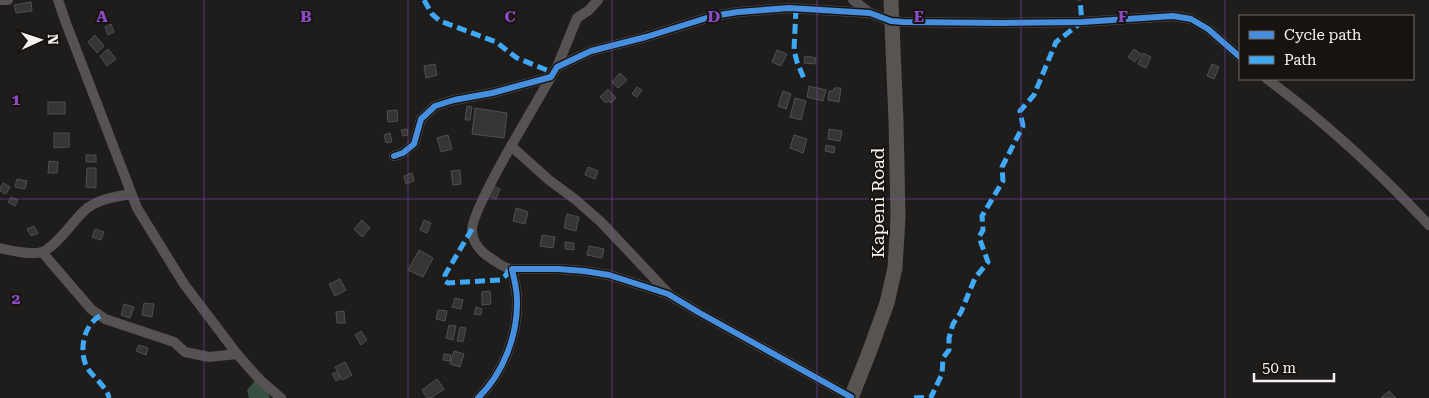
<svg xmlns="http://www.w3.org/2000/svg" width="1429" height="398" viewBox="0 0 1429 398" font-family="'Roboto Serif',serif">
<style>
.forest{fill:#384f43}
.building{fill:#373534;stroke:#504f4d}
.lines{fill:none;stroke-linecap:round;stroke-linejoin:round}
.minor{stroke:#555251;stroke-width:10}
.secondary{stroke:#585452;stroke-width:15}
.quiet{stroke:#3fa9f5;stroke-width:5;stroke-dasharray:10 5;stroke-linecap:butt}
.cycleway-casing{stroke:#171311;stroke-width:9}
.cycleway{stroke:#468fdf;stroke-width:6}
.grid{fill:none;stroke:#8d4ac7;stroke-width:1;stroke-opacity:0.55}
.labels{text-anchor:middle;dominant-baseline:central;stroke-width:4;stroke-linejoin:round;paint-order:stroke}
.street-label{font-size:18px;fill:#f6f4f2;stroke:#171311}
.grid-label{font-size:16px;text-anchor:middle;font-weight:bold;fill:#8d4ac7;stroke:#171311;stroke-width:4;stroke-linejoin:round;paint-order:stroke}
</style>
<rect width="100%" height="100%" fill="#1f1d1b"/>
<polygon class="forest" points="262,373 270,398 249,398 247,390"/>
<g class="building">
<polygon points="31,2 32,11 16,13 14,5"/>
<polygon points="111,24 114,32 108,35 105,27"/>
<polygon points="95,35 104,46 97,53 88,42"/>
<polygon points="108,49 116,59 107,66 100,56"/>
<polygon points="1134,49 1141,54 1135,62 1128,57"/>
<polygon points="777,50 787,54 781,66 772,62"/>
<polygon points="1143,53 1151,57 1146,68 1138,64"/>
<polygon points="805,56 816,58 815,64 804,63"/>
<polygon points="435,64 437,75 426,78 424,66"/>
<polygon points="1212,64 1219,67 1214,79 1207,76"/>
<polygon points="620,73 627,80 618,88 612,82"/>
<polygon points="809,86 826,90 823,101 807,97"/>
<polygon points="637,87 642,90 637,97 632,94"/>
<polygon points="834,88 841,88 839,102 828,100 829,91 834,91"/>
<polygon points="608,89 616,98 611,103 608,101 606,103 600,97"/>
<polygon points="783,91 791,94 786,109 778,106"/>
<polygon points="795,98 806,101 801,120 790,117"/>
<rect x="48" y="102" width="17" height="12"/>
<polygon points="467,106 472,107 470,120 465,120"/>
<polygon points="475,108 507,113 504,138 472,134"/>
<polygon points="397,110 398,121 388,122 387,111"/>
<polygon points="407,129 408,135 403,136 401,130"/>
<polygon points="829,129 842,131 840,141 828,139"/>
<polygon points="54,133 69,133 69,147 54,148"/>
<polygon points="390,133 392,142 386,143 384,135"/>
<polygon points="448,135 452,149 441,152 437,138"/>
<polygon points="794,135 807,139 803,153 790,148"/>
<polygon points="826,145 835,147 834,153 825,151"/>
<rect x="86" y="155" width="10" height="7"/>
<polygon points="49,161 58,162 57,173 48,173"/>
<polygon points="588,167 598,171 595,179 585,175"/>
<polygon points="87,168 96,168 96,188 86,187"/>
<polygon points="460,170 461,184 453,185 451,171"/>
<polygon points="412,173 414,181 406,184 404,176"/>
<polygon points="17,179 27,181 25,189 15,187"/>
<polygon points="3,183 10,187 6,194 0,191 0,188"/>
<polygon points="492,186 500,189 496,199 489,196"/>
<polygon points="11,197 18,200 15,206 8,202"/>
<polygon points="516,208 528,212 525,224 513,221"/>
<polygon points="567,214 579,217 576,231 564,228"/>
<polygon points="362,220 370,228 362,237 354,229"/>
<polygon points="424,220 431,223 427,233 420,230"/>
<polygon points="34,226 38,233 31,236 27,229"/>
<polygon points="95,229 104,232 101,240 92,237"/>
<polygon points="542,235 555,237 553,248 540,246"/>
<polygon points="565,242 574,243 574,250 565,249"/>
<polygon points="589,246 604,249 602,258 587,255"/>
<polygon points="419,250 433,258 423,277 408,270"/>
<polygon points="340,279 346,290 335,296 329,284"/>
<polygon points="490,291 491,304 482,305 482,292"/>
<polygon points="455,298 463,300 461,309 452,307"/>
<polygon points="144,303 154,304 152,317 142,315"/>
<polygon points="124,304 134,307 130,318 121,315"/>
<polygon points="476,307 482,309 481,315 474,314"/>
<polygon points="438,310 447,311 445,321 436,319"/>
<polygon points="344,311 345,323 337,323 336,312"/>
<polygon points="449,325 456,326 453,340 446,338"/>
<polygon points="460,327 466,328 463,342 457,341"/>
<polygon points="361,331 367,340 361,345 355,335"/>
<polygon points="139,345 148,348 146,355 136,351"/>
<polygon points="454,351 464,354 460,367 450,364"/>
<polygon points="444,354 451,355 450,361 443,360"/>
<polygon points="345,362 352,375 342,380 335,367"/>
<polygon points="337,372 340,379 336,381 332,374"/>
<polygon points="437,379 444,389 431,398 427,398 422,390"/>
<polygon points="1389,391 1396,398 1381,398"/>
</g>
<g class="lines">
<g class="minor">
<polyline points="0,0 8,0"/>
<polyline points="58,0 66,23 137,208 184,284 237,354 252,371 260,380 281,398"/>
<polyline points="853,0 870,13"/>
<polyline points="557,67 577,18 589,10 598,0"/>
<polyline points="551,77 511,146 549,180 576,200 601,222 667,292"/>
<path d="M1267,79C1324,121 1381,174 1429,225"/>
<path d="M511,146C502,162 471,216 472,231C473,244 482,253 492,259C498,263 505,269 512,269"/>
<polyline points="394,156 403,153 414,144 421,119 435,106 454,100 492,93 551,77 557,67 591,51 646,37 713,16 738,12 789,8 870,13 891,21 903,22 1002,23 1082,22 1173,16 1191,19 1208,29 1240,57"/>
<path d="M0,248C11,251 32,255 42,252C56,247 73,221 84,211C97,199 114,197 131,194"/>
<polyline points="42,252 91,309 105,319 174,342 185,352 209,357 237,354"/>
<path d="M478,398C503,374 518,335 517,300C517,289 514,279 512,269H558L584,271L609,275L668,294L698,312L851,397"/>
</g>
<polyline class="secondary" points="851,398 870,350 887,303 895,268 898,217 896,120 891,0"/>
<g class="quiet">
<polyline points="424,0 432,14 440,21 496,42 517,58 554,73"/>
<polyline points="796,9 794,50 797,62 805,81"/>
<path d="M472,229L445,275V281L448,283L500,280C505,277 507,275 509,269"/>
<path d="M100,316C83,325 78,353 88,369C94,378 107,387 109,398"/>
<polyline points="914,398 931,397 942,374 943,358 949,350 949,338 953,324 961,312 975,278 988,262 979,237 983,230 982,216 1003,181 1002,167 1023,126 1020,111 1034,95 1056,42 1082,22 1080,0"/>
</g>
<g class="cycleway-casing">
<g id="cycleway">
<polyline points="394,156 403,153 414,144 421,119 435,106 454,100 492,93 551,77 557,67 591,51 646,37 713,16 738,12 789,8 870,13 891,21 903,22 1002,23 1082,22 1173,16 1191,19 1208,29 1240,57"/>
<path d="M478,398C503,374 518,335 517,300C517,289 514,279 512,269H558L584,271L609,275L668,294L698,312L851,397"/>
</g>
</g>
<use href="#cycleway" class="cycleway"/>
</g>
<path class="grid" d="M204,0V398M408,0V398M612,0V398M817,0V398M1021,0V398M1225,0V398M0,199H1429"/>
<g class="labels">
<g class="street-label">
<text transform="translate(877 203) rotate(-90)">Kapeni Road</text>
</g>
</g>
<g class="grid-label">
<text x="102" y="22">A</text>
<text x="306" y="22">B</text>
<text x="510" y="22">C</text>
<text x="714" y="22">D</text>
<text x="919" y="22">E</text>
<text x="1123" y="22">F</text>
<text x="16" y="105">1</text>
<text x="16" y="304">2</text>
</g>
<rect x="1239" y="15" width="175" height="65" fill="#171311" stroke="#706d6b"/>
<rect x="1249" y="31" width="25" height="8" fill="#468fdf" stroke="#706d6b"/>
<text x="1284" y="40" font-size="15" fill="#f6f4f2">Cycle path</text>
<rect x="1249" y="56" width="25" height="8" fill="#3fa9f5" stroke="#706d6b"/>
<text x="1284" y="65" font-size="15" fill="#f6f4f2">Path</text>
<g transform="translate(40 40) rotate(87)" stroke="#171311" stroke-width="4" paint-order="stroke">
<path d="M0-4L9 19L0 12L-9 19Z" fill="#f6f4f2"/>
<text y="-8" font-size="14" font-weight="bold" text-anchor="middle" fill="#f6f4f2">N</text>
</g>
<path d="M1254 373v8h80v-8" fill="none" stroke="#f6f4f2" stroke-width="2.5"/>
<text x="1262" y="373" font-size="15" fill="#f6f4f2" stroke="#171311" stroke-width="4" paint-order="stroke">50 m</text>
</svg>
